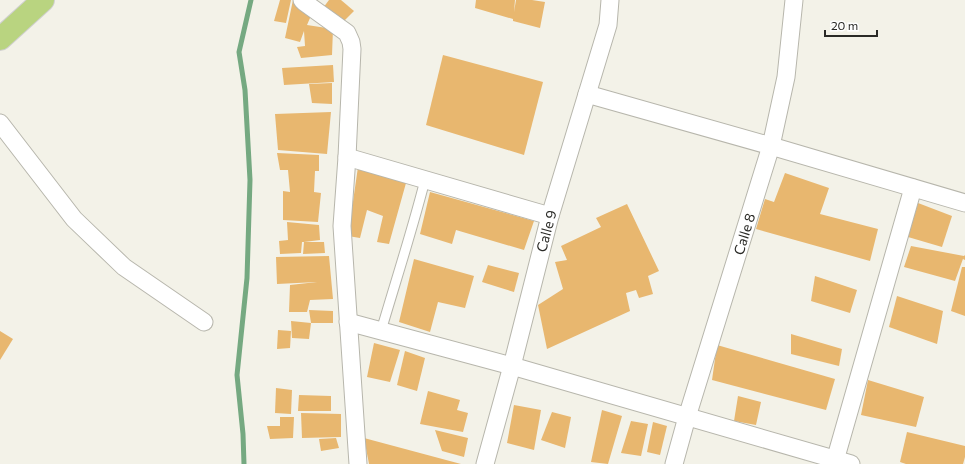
<svg xmlns="http://www.w3.org/2000/svg" width="965" height="464" viewBox="0 0 965 464" font-family="Commissioner,sans-serif">
<style>
.lines{fill:none;stroke-linecap:round;stroke-linejoin:round}
.stream{stroke:#75a981;stroke-width:5}
.building{fill:#e8b76f}
.lane-casing{stroke:#b7b6ac;stroke-width:11}
.street-casing{stroke:#b7b6ac;stroke-width:19}
.primary-casing{stroke:#d0d0cf;stroke-width:24}
.lane{stroke:#fff;stroke-width:9}
.street{stroke:#fff;stroke-width:17}
.primary{stroke:#b9d480;stroke-width:22}
.labels{text-anchor:middle;dominant-baseline:central;stroke-width:3.5;stroke-linejoin:round;paint-order:stroke}
.street-label{font-size:14px;fill:#2a2a26;stroke:#fff}
</style>
<rect width="100%" height="100%" fill="#f3f2e8"/>
<g class="lines">
<polyline class="stream" points="244,464 243,434 237,375 247,278 250,180 245,90 239,52 251,0"/>
</g>
<g class="building">
<polygon points="280,0 291,0 286,23 274,21"/>
<polygon points="293,0 313,11 307,25 333,29 332,55 301,58 297,47 305,46 304,31 300,42 285,38"/>
<polygon points="329,0 341,0 354,11 342,23 323,8"/>
<polygon points="476,0 515,0 514,12 516,0 532,0 545,2 540,28 513,21 513,19 475,8"/>
<polygon points="443,55 543,82 524,155 426,125"/>
<polygon points="333,65 334,82 284,85 282,68"/>
<polygon points="332,83 332,104 312,103 309,84"/>
<polygon points="331,112 327,154 278,150 275,114"/>
<polygon points="277,153 319,155 319,171 310,171 315,171 314,192 321,193 318,222 283,220 283,191 290,192 288,170 280,170"/>
<polygon points="358,167 406,183 389,244 377,242 383,216 367,210 360,238 348,236"/>
<polygon points="785,173 829,188 820,214 878,229 870,261 756,229 765,199 774,202"/>
<polygon points="430,192 534,221 524,250 456,230 452,244 420,234"/>
<polygon points="918,203 952,216 942,247 908,237"/>
<polygon points="627,204 659,271 648,276 653,294 639,298 636,290 626,293 630,311 547,349 538,305 563,289 555,262 567,260 561,246 601,227 596,218"/>
<polygon points="287,222 319,225 320,240 304,242 324,242 325,253 303,254 304,242 302,242 301,253 280,254 279,241 288,240"/>
<polygon points="911,246 964,256 965,255 965,260 963,259 964,256 955,281 904,267"/>
<polygon points="329,256 333,299 310,300 307,312 289,312 290,285 317,282 277,284 276,257"/>
<polygon points="414,259 474,276 465,308 438,302 430,332 399,322"/>
<polygon points="488,265 519,273 514,292 482,282"/>
<polygon points="962,267 965,267 965,316 951,311"/>
<polygon points="815,276 857,290 850,313 811,301"/>
<polygon points="897,296 943,311 937,344 889,327"/>
<polygon points="309,310 333,311 333,323 311,323"/>
<polygon points="291,321 311,323 309,339 292,338"/>
<polygon points="278,330 291,331 290,348 277,349"/>
<polygon points="0,331 13,339 0,360"/>
<polygon points="791,334 842,349 839,366 791,354"/>
<polygon points="374,343 400,350 390,382 367,377"/>
<polygon points="717,345 835,379 826,410 712,380"/>
<polygon points="405,351 425,358 417,391 397,385"/>
<polygon points="868,380 924,397 916,427 861,415"/>
<polygon points="276,388 292,390 291,414 275,413"/>
<polygon points="428,391 460,400 457,410 468,413 463,432 420,424"/>
<polygon points="299,395 331,396 331,411 298,411"/>
<polygon points="738,396 761,402 756,425 734,421"/>
<polygon points="514,405 541,410 534,450 507,443"/>
<polygon points="602,410 622,416 608,464 591,462"/>
<polygon points="552,412 571,417 565,448 541,440"/>
<polygon points="301,413 341,414 341,437 302,438"/>
<polygon points="280,417 294,417 293,438 270,439 267,426 280,426"/>
<polygon points="631,421 648,424 641,456 621,453"/>
<polygon points="653,422 667,426 660,455 647,452"/>
<polygon points="435,430 468,438 464,457 442,451"/>
<polygon points="907,432 965,446 965,457 963,464 906,464 900,462"/>
<polygon points="336,438 339,448 321,451 319,439"/>
<polygon points="364,438 461,464 369,464"/>
</g>
<g class="lines">
<g class="lane-casing">
<path id="lane" d="M381,331C396,280 412,231 425,180"/>
</g>
<g class="street-casing">
<g id="street">
<polyline points="302,0 304,2 347,33 351,42 352,49 347,157 342,226 358,464"/>
<polyline points="587,94 771,146 965,203"/>
<polyline points="0,123 74,219 124,267 204,322"/>
<polyline points="347,157 550,216"/>
<polyline points="348,322 512,366 851,464"/>
<polyline points="485,464 512,366 550,216 608,25 610,0"/>
<polyline points="674,464 687,417 771,146 786,77 794,0"/>
<polyline points="834,464 913,188"/>
</g>
</g>
<g class="primary-casing">
<polyline id="primary" points="0,39 43,0"/>
</g>
<use href="#lane" class="lane"/>
<use href="#street" class="street"/>
<use href="#primary" class="primary"/>
</g>
<g class="labels">
<g class="street-label">
<text transform="translate(546 231) rotate(-75)">Calle 9</text>
<text transform="translate(744 234) rotate(-73)">Calle 8</text>
</g>
</g>
<path d="M825 30v6h52v-6" fill="none" stroke="#2a2a26" stroke-width="2"/>
<text x="831" y="30" font-size="12" fill="#2a2a26" stroke="#ffffff" stroke-width="3" paint-order="stroke">20 m</text>
</svg>
